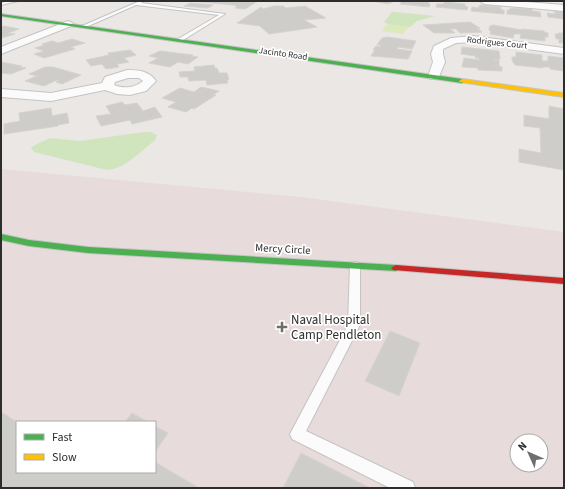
<svg xmlns="http://www.w3.org/2000/svg" width="565" height="489" viewBox="0 0 565 489" font-family="'Source Sans 3',sans-serif">
<style>
.medical{fill:#e8dbdb;fill-rule:evenodd}
.green{fill:#d0e5be}
.pitch{fill:#dbe9bb}
.building{fill:#cfcdca;stroke:#d5d3d0}
.lines{fill:none;stroke-linecap:round;stroke-linejoin:round}
.lane-casing{stroke:#c4c4c4;stroke-width:2}
.street-casing{stroke:#c4c4c4;stroke-width:2}
.fast-casing{stroke:#c4c4c4;stroke-width:2}
.slow-casing{stroke:#c4c4c4;stroke-width:2}
.jam-casing{stroke:#c4c4c4;stroke-width:2}
.lane{fill:#fcfbfb;fill-rule:evenodd}
.street{fill:#fcfbfb;fill-rule:evenodd}
.fast{fill:#4caf50;fill-rule:evenodd}
.slow{fill:#ffc107;fill-rule:evenodd}
.jam{fill:#c62828;fill-rule:evenodd}
.poi-dot{fill:#6f6e6d;stroke:#fff;stroke-width:1.5}
.labels{text-anchor:middle;dominant-baseline:central;stroke-width:3.5;stroke-linejoin:round;paint-order:stroke}
.far-street-label{font-size:9px;fill:#2d2d2d;stroke:#fff}
.street-label{font-size:11px;fill:#2d2d2d;stroke:#fff}
.near-poi-label{font-size:13px;fill:#2d2d2d;stroke:#fff;text-anchor:start}
</style>
<rect width="100%" height="100%" fill="#eae7e4"/>
<path class="medical" d="M1,169L301,197L564,232V488H1ZM17,422H155V472H17ZM517,441H541V465H517Z"/>
<g class="green">
<polygon points="392,12 394,12 436,16 417,21 410,27 390,25 384,22"/>
<path d="M144,132H150L157,135L155,140C141,151 125,169 107,170L34,152L31,148L33,146L50,138L80,141Z"/>
</g>
<polygon class="pitch" points="387,24 390,25 408,27 403,34 382,31"/>
<g class="building">
<polygon points="191,1 258,1 245,9 235,8 237,6 233,5"/>
<polygon points="372,1 395,1 388,4"/>
<polygon points="402,1 429,1 428,3 430,4 429,7 400,4"/>
<polygon points="445,2 465,4 465,6 468,7 467,10 436,7 437,4 443,4"/>
<polygon points="190,3 213,5 208,8 184,6"/>
<polygon points="480,5 501,7 501,10 504,10 504,14 471,11 472,7 478,8"/>
<polygon points="274,6 283,6 286,8 305,6 326,18 304,20 317,27 269,34 260,26 237,23 261,7 263,9"/>
<polygon points="510,8 532,9 532,11 540,12 541,17 507,14 507,10 510,10"/>
<polygon points="554,11 564,12 564,19 548,17 547,13 554,14 555,13"/>
<polygon points="470,22 480,28 477,28 482,32 460,33 456,29 450,29 455,33 434,33 423,25"/>
<polygon points="493,25 522,30 522,29 544,31 544,32 548,33 548,37 545,37 545,41 520,38 521,34 514,34 513,38 490,34 491,31 489,30 490,26"/>
<polygon points="4,26 19,29 8,33 15,34 1,38 1,27"/>
<polygon points="558,33 564,33 564,43 559,43 559,39 556,39 555,34 558,34"/>
<polygon points="387,37 416,41 412,49 398,47 397,49 412,51 408,59 371,56 375,50 373,50 376,46 380,47 381,45 377,45 382,38"/>
<polygon points="72,39 85,43 71,47 75,49 44,58 34,54 44,51 35,48 44,45 42,44 52,41 58,43"/>
<polygon points="462,47 499,51 500,59 494,60 499,60 499,66 502,67 502,71 478,70 478,68 462,67 464,58 479,60 479,58 475,58 476,56 461,54"/>
<polygon points="130,50 136,55 124,58 129,62 117,64 119,67 106,69 102,64 91,66 86,60 109,55 108,53"/>
<polygon points="160,51 193,55 191,56 198,57 188,64 178,62 170,67 149,63 158,58 149,56"/>
<polygon points="516,52 542,55 542,61 548,61 548,56 564,58 564,71 550,69 550,67 543,67 543,68 515,65 512,60 512,57 516,57"/>
<polygon points="1,62 22,66 20,67 26,68 11,74 1,73"/>
<polygon points="214,65 215,68 217,68 219,73 227,73 229,79 227,80 228,83 207,85 206,80 189,81 188,77 180,77 179,72 195,71 194,67"/>
<polygon points="45,67 53,67 81,75 62,84 56,82 59,80 57,80 44,86 25,81 37,76 29,74"/>
<polygon points="201,87 219,91 213,95 216,95 194,109 192,108 186,112 168,107 176,102 162,98 180,88 194,92"/>
<polygon points="122,102 125,105 137,103 143,111 155,107 162,117 132,124 130,120 101,126 96,116 111,114 106,106"/>
<polygon points="549,106 564,109 564,170 519,162 519,149 541,153 540,128 524,126 524,115 549,119"/>
<polygon points="51,108 52,116 67,113 69,123 58,125 58,126 4,134 4,124 20,121 19,113"/>
<polygon points="390,331 420,343 399,396 365,381"/>
<polygon points="1,412 17,422 17,472 155,472 155,462 199,488 1,488"/>
<polygon points="132,413 148,422 125,422"/>
<polygon points="155,426 168,433 155,452"/>
<polygon points="301,453 370,488 283,488"/>
</g>
<g class="lines">
<g class="lane-casing">
<g id="lane">
<polygon points="10,1 18,1 1,5 1,3"/>
<polygon points="140,1 143,2 141,3 225,14 180,42 177,40 178,39 219,15 136,5 86,27 82,26"/>
<polygon points="355,262 359,263 360,266 360,325 306,431 413,482 415,488 390,488 292,439 290,434 348,325 350,266 351,263"/>
</g>
</g>
<g class="street-casing">
<g id="street">
<polygon points="480,1 514,1 564,5 564,11 484,4"/>
<polygon points="68,21 71,22 73,24 71,26 1,54 1,47"/>
<polygon points="473,36 564,48 564,54 473,42 456,43 443,49 443,54 445,62 438,79 430,79 428,76 433,62 431,54 434,46 451,38"/>
<path d="M127,70C139,70 149,71 156,81L146,91L130,95L117,94L105,90L51,101L1,97V89L51,93L102,83L105,77ZM128,78H139L143,81C135,88 124,89 114,85L115,82Z"/>
</g>
</g>
<g class="fast-casing">
<g id="fast">
<polygon points="1,14 462,79 465,81 462,83 1,16"/>
<polygon points="1,234 29,240 88,247 396,265 401,268 396,271 88,253 29,246 1,240"/>
</g>
</g>
<g class="slow-casing">
<polygon id="slow" points="462,79 564,93 564,97 460,82 459,81"/>
</g>
<g class="jam-casing">
<polygon id="jam" points="396,265 564,278 564,284 393,270 391,268"/>
</g>
<use href="#lane" class="lane"/>
<use href="#street" class="street"/>
<use href="#fast" class="fast"/>
<use href="#slow" class="slow"/>
<use href="#jam" class="jam"/>
</g>
<path class="poi-dot" d="M280 321h4v4h4v4h-4v4h-4v-4h-4v-4h4z"/>
<g class="labels">
<g class="far-street-label">
<text transform="translate(497 43) rotate(6)">Rodrigues Court</text>
<text transform="translate(283 54) rotate(8)">Jacinto Road</text>
</g>
<g class="street-label">
<text transform="translate(283 249) rotate(3)">Mercy Circle</text>
</g>
<g class="near-poi-label">
<text x="291" y="320">Naval Hospital<tspan x="291" dy="15">Camp Pendleton</tspan></text>
</g>
</g>
<rect width="565" height="489" fill="none" stroke="#2d2d2d" stroke-width="4"/>
<rect x="16" y="421" width="140" height="52" fill="#ffffff" stroke="#ababab"/>
<rect x="24" y="434" width="20" height="6" fill="#4caf50" stroke="#ababab"/>
<text x="52" y="441" font-size="12" fill="#2d2d2d">Fast</text>
<rect x="24" y="454" width="20" height="6" fill="#ffc107" stroke="#ababab"/>
<text x="52" y="461" font-size="12" fill="#2d2d2d">Slow</text>
<g transform="translate(529 453) rotate(315)"><circle r="19" fill="#ffffff" stroke="#ababab"/>
<path d="M0-3L7 15L0 10L-7 15Z" fill="#6f6e6d"/>
<text y="-6" font-size="11" font-weight="bold" text-anchor="middle" fill="#2d2d2d">N</text>
</g>
</svg>
